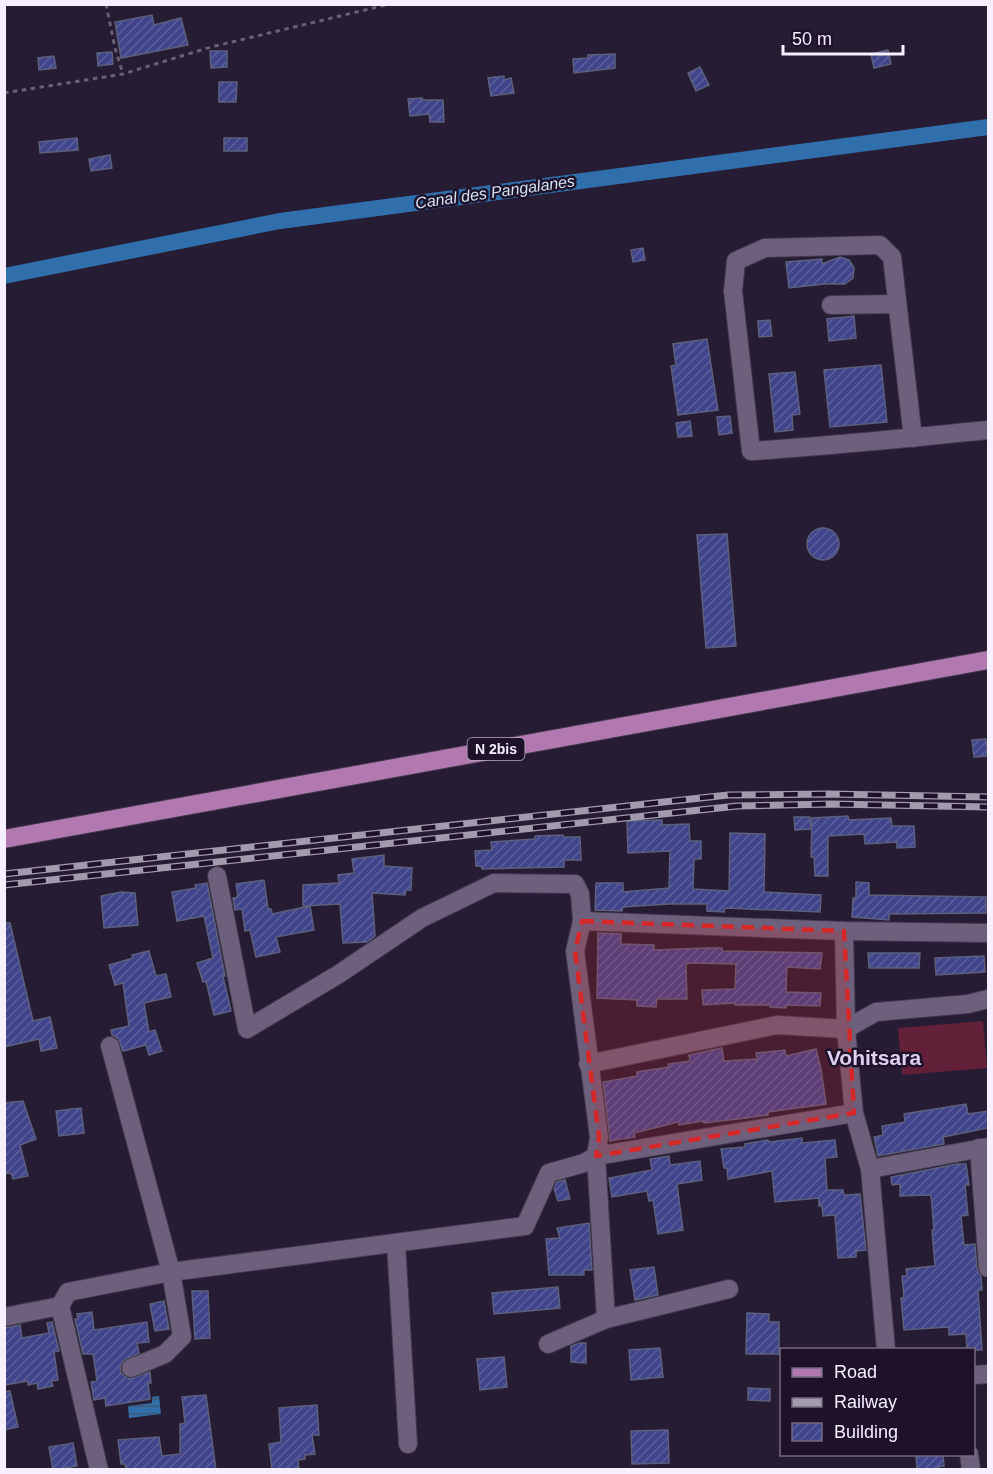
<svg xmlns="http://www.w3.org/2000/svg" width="993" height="1474" viewBox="0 0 993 1474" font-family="Helvetica,sans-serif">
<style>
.grass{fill:#622039}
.water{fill:url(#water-rules)}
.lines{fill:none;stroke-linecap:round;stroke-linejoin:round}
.canal{stroke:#316fac;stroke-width:16}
.building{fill:url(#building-hatch);stroke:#5c607c;stroke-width:1.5}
.minor-casing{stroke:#42394c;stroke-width:20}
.major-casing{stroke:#42394c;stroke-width:20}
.path{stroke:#696075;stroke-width:3;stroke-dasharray:4.5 4.5;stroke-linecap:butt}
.minor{stroke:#6c607c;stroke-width:18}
.major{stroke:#b179b0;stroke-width:18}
.rail-casing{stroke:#a39bad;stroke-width:7}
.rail{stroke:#1d1229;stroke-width:4.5;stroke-dasharray:14;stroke-linecap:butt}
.marked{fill:#d62828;fill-opacity:0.2;stroke:#d62828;stroke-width:4.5;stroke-dasharray:12 8;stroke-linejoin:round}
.labels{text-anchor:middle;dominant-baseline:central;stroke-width:5;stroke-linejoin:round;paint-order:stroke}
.shield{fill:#1d1229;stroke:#b5adbf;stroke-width:1.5}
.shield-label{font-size:14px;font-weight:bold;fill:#f6efff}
.water-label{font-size:16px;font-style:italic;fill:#d1e1f2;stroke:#1d1229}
.district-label{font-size:21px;font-weight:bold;fill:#ded1f0;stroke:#1d1229}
</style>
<defs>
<pattern id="water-rules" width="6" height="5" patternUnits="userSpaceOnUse" patternTransform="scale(1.5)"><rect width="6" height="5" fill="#316fac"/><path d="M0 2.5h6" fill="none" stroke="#3f5a77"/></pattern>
<pattern id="building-hatch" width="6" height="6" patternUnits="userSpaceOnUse" patternTransform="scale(1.5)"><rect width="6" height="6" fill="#40448a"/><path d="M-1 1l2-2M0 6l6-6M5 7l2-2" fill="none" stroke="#5c5f9c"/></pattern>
</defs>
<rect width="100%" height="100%" fill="#261c33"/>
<polygon class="grass" points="983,1021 987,1068 902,1075 898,1028"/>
<polygon class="water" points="159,1396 161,1414 129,1418 128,1406 152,1403 152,1397"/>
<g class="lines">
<polyline class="canal" points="4,276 280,221 988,127"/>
</g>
<g class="building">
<polygon points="152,15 154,25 181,18 188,45 121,58 115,22"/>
<polygon points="888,50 891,64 874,68 871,54"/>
<polygon points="210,51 227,51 227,67 211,68"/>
<polygon points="112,52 113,64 98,66 97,53"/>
<polygon points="615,54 615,68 574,73 573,59 588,58 588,55"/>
<polygon points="54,56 56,68 39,70 38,58"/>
<polygon points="700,67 709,85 696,91 688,73"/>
<polygon points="504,76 504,80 511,78 514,93 491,96 488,78"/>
<polygon points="219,82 237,82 236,102 219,102"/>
<polygon points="422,98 422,100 443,100 444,122 430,122 429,114 410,116 408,99"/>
<polygon points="77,138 78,150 40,153 39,142"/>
<rect x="224" y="138" width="23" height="13"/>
<polygon points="110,155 112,168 91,171 89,159"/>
<polygon points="643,248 645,260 633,262 631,250"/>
<polygon points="840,257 849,260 854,268 853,278 845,284 824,284 789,288 786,262 822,259 822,264"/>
<polygon points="854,316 856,338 829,341 827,319"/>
<polygon points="770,320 772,336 759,337 758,321"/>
<polygon points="707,339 718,410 678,415 671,366 676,365 673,344"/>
<polygon points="881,365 887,422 830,427 824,370"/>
<polygon points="795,372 800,414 792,415 793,430 775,432 769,374"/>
<polygon points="730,416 732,433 719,435 717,417"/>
<polygon points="690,421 692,436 678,437 676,423"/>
<circle cx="823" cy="544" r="16"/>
<polygon points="727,534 736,646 706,648 697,535"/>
<polygon points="986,739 987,756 974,757 972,740"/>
<polygon points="848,816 849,820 891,818 892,826 914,826 915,847 897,848 897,842 865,844 864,834 828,836 828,876 815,876 814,857 811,857 812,818"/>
<polygon points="794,817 810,817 811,829 795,830"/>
<polygon points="662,820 662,825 689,824 690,841 701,841 701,859 694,859 693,889 729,891 730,833 765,834 764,892 821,895 820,912 725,908 724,912 707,911 707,904 669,904 623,907 622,911 595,910 596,883 623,883 623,892 669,888 670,851 628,853 627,821"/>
<polygon points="563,835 563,837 580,837 581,860 564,860 564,867 482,869 481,866 476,866 475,851 492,850 491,842 535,839 535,836"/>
<polygon points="384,855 384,866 412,868 411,890 406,890 405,895 372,893 375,936 367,942 343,943 340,904 303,906 303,885 339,883 338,875 354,873 352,859"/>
<polygon points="264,880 268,909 271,909 272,914 310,906 314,930 276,937 280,952 256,957 250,930 245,931 242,909 235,910 233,898 238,897 236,884"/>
<polygon points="856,882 869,883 869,895 986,897 986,913 889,914 889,920 852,917 853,898 856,898"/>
<polygon points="207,883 225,976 223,976 231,1011 214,1015 206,981 203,982 197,963 213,958 204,916 177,921 172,892 196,888 195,885"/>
<polygon points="121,892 135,893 138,925 104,928 101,896"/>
<polygon points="4,923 10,923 33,1021 50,1017 57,1048 41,1051 39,1039 4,1047"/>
<polygon points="598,933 621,934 621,944 654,945 654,950 706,948 722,948 722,951 822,953 820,969 787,967 786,992 821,993 820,1006 786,1005 786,1008 770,1007 770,1005 735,1005 735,1003 703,1005 702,990 735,989 736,964 688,963 686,965 687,999 657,999 656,1007 637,1006 637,1000 597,998"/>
<polygon points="149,951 156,976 166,974 171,997 144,1003 149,1032 155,1030 162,1051 149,1055 146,1045 123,1051 118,1038 112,1035 111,1030 129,1026 123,983 115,985 109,965 133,958 132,955"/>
<polygon points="868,953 920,953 919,968 869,968"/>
<polygon points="984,956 985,972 936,975 935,958"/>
<polygon points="722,1048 724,1061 757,1059 756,1053 785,1050 786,1056 816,1049 821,1069 826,1104 768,1112 768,1115 746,1118 704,1123 703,1121 679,1125 678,1122 634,1133 635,1137 610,1141 603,1082 637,1076 637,1072 669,1067 668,1064 690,1061 689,1055"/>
<polygon points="23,1101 36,1139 20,1145 28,1176 13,1179 11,1173 4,1174 4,1103"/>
<polygon points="966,1104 968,1114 988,1111 988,1128 943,1137 944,1144 878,1156 874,1137 883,1135 882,1126 905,1122 904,1114"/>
<polygon points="81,1108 84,1133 59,1136 56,1111"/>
<polygon points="802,1138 802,1143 835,1140 837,1157 825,1158 827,1190 843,1190 844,1195 860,1194 866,1250 856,1251 856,1257 838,1258 835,1215 823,1216 822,1206 819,1206 819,1198 775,1202 772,1171 728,1179 727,1168 724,1168 721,1149 745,1147 745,1144 768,1140 769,1142"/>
<polygon points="669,1156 670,1165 700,1161 702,1180 677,1184 683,1230 658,1234 653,1200 649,1201 647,1191 612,1197 609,1178 652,1170 650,1159"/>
<polygon points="957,1164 966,1164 969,1185 965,1185 968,1215 961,1216 964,1245 975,1244 977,1269 981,1276 982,1290 978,1290 982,1350 967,1350 966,1334 949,1335 949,1327 904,1330 901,1298 904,1298 902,1276 907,1276 906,1269 935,1266 932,1230 934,1230 931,1195 900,1196 900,1184 892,1185 891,1177"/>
<polygon points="565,1180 570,1199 558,1201 554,1189 557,1182"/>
<polygon points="589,1223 592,1270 584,1270 584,1275 549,1275 546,1239 560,1238 557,1228"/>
<polygon points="654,1267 658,1295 635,1300 630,1270"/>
<polygon points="558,1287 560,1308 494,1314 492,1293"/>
<polygon points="192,1291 208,1291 210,1338 195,1339"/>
<polygon points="164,1301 169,1329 155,1331 150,1304"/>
<polygon points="92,1312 94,1330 147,1322 149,1342 137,1343 139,1353 123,1361 120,1367 121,1373 129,1379 150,1372 151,1383 148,1383 150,1399 106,1406 105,1398 94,1400 91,1382 97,1381 93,1354 83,1354 75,1319 78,1319 77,1314"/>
<polygon points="747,1313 769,1314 769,1322 779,1322 779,1354 746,1354"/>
<polygon points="52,1322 59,1351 54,1352 58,1380 51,1381 53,1386 38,1389 37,1383 28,1385 28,1381 4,1385 4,1328 20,1325 22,1338 49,1333 47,1323"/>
<polygon points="580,1343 586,1343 586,1363 571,1362 571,1346"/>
<polygon points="660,1348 663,1377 631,1380 629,1350"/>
<polygon points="504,1357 507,1387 480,1390 477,1359"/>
<polygon points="748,1388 770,1389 770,1401 748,1400"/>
<polygon points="4,1391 10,1391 18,1427 4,1430"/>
<polygon points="206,1395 216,1470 126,1470 125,1464 121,1464 118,1440 159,1437 162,1456 180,1454 180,1424 185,1423 182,1397"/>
<polygon points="317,1405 319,1435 312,1435 315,1454 305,1455 305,1459 298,1460 299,1470 272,1470 269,1444 281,1442 279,1408"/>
<polygon points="668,1430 669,1463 632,1464 631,1431"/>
<polygon points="73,1443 77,1466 53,1470 49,1447"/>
<polygon points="916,1455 943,1455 944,1466 938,1467 939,1470 917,1470"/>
</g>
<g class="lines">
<g class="minor-casing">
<g id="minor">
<polyline points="831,305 897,304"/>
<path d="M913,438L892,257L880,245L765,248L736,261L733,291L751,451C830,446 909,438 988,430"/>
<polyline points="217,876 247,1029 339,974 422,918 494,883 575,884 580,894 582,921"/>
<polyline points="110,1046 171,1272 182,1337 165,1354 131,1368"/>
<polyline points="588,1064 777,1025 846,1029 844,931"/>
<polyline points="979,1148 988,1268"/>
<polyline points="870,1169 988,1147"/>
<polyline points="396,1243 408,1444"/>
<polyline points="4,1317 60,1306"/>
<polyline points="606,1319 596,1156 599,1137 575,951 582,921 844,931 988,933"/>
<polyline points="548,1344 606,1319 729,1289"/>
<polyline points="886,1350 870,1169 854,1113 846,1029 876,1012 968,1004 988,999"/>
<polyline points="974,1375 988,1374"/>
<polyline points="969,1454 971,1470"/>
<polyline points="99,1470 60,1306 68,1292 171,1272 525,1226 549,1173 584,1163 596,1156 854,1113"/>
</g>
</g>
<g class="major-casing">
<polyline id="major" points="4,839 988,660"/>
</g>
<g class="path">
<polyline points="106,4 115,48 123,74"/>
<polyline points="4,93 123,74 211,47 390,4"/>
</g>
<use href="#minor" class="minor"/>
<use href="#major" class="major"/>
<g class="rail-casing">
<g id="rail">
<polyline points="4,874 728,795 829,794 988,797"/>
<polyline points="4,885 737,806 831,804 988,807"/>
</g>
</g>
<use href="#rail" class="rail"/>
</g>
<path class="marked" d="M582,921L844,931L854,1113L596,1156L599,1137L575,951Z"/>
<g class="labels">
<rect class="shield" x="467.5" y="738" width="57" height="22" rx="4.5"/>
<g class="shield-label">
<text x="496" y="749">N 2bis</text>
</g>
<g class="water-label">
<text transform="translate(495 192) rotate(-8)">Canal des Pangalanes</text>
</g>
<g class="district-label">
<text x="874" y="1057">Vohitsara</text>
</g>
</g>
<rect width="993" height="1474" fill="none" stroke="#f6efff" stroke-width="12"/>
<rect x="780" y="1348" width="195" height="108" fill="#1d1229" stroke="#746a7f" stroke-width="1.5"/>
<rect x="792" y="1368" width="30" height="9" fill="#b179b0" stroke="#746a7f" stroke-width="1.5"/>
<text x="834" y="1378" font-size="18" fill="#f6efff">Road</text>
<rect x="792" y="1398" width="30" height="9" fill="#a39bad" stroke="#746a7f" stroke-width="1.5"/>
<text x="834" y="1408" font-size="18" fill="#f6efff">Railway</text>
<rect x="792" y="1423" width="30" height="18" fill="url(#building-hatch)" stroke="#746a7f" stroke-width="1.5"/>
<text x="834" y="1438" font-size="18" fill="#f6efff">Building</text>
<path d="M783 45v9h120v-9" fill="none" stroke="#f6efff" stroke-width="3"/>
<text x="792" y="45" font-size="18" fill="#f6efff" stroke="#1d1229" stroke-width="4.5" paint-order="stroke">50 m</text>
</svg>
